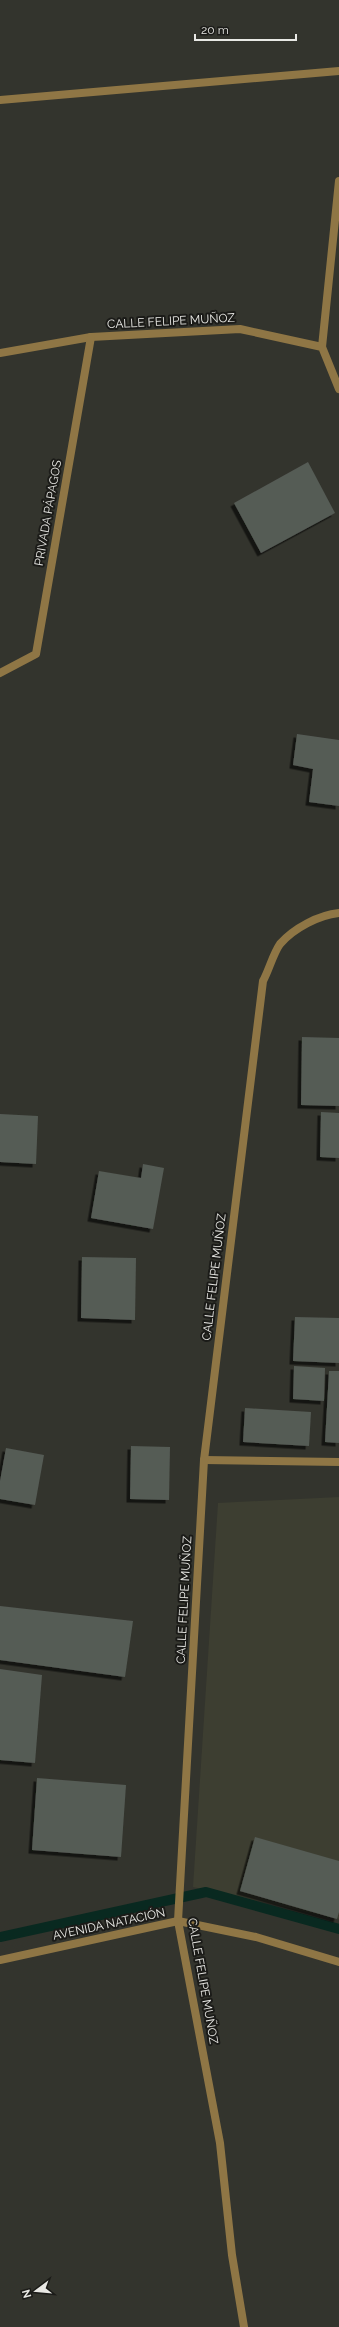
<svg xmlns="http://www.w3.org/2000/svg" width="339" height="2327" viewBox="0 0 339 2327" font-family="Raleway,sans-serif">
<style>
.built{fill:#3d3e31}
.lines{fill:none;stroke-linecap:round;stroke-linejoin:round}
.stream{stroke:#092920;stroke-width:10}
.building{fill:#555b55;filter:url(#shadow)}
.minor{stroke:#8f7645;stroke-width:8}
.tertiary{stroke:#8f7645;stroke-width:8}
.labels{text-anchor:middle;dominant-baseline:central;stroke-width:4;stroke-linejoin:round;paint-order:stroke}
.street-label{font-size:12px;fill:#e8e8e4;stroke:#1b1b18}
</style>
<defs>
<filter id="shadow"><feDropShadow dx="-3.5" dy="3.5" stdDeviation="0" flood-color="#0009"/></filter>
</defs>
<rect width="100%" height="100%" fill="#33342d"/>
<polygon class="built" points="339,1497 339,1919 193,1887 218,1503"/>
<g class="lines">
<polyline class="stream" points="0,1937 206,1892 339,1929"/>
</g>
<g class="building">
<polygon points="308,462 335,513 261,553 234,503"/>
<polygon points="297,734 339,740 339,806 309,802 313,769 293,765"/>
<polygon points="302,1037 339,1038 339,1106 301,1105"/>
<polygon points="321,1112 339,1113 339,1158 320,1157"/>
<polygon points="0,1114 38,1116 36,1164 0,1162"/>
<polygon points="143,1164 164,1168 153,1229 91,1218 99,1171 141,1178"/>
<polygon points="82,1257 136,1258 135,1320 81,1318"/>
<polygon points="295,1317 339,1318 339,1363 293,1361"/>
<polygon points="294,1366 325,1368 324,1401 293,1399"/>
<polygon points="329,1371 339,1371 339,1443 325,1442"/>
<polygon points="245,1408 311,1412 309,1446 243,1442"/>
<polygon points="131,1446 170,1447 169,1500 130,1499"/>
<polygon points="6,1448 44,1455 35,1505 0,1499 0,1481"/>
<polygon points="0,1606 133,1621 125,1677 0,1660"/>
<polygon points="0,1669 42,1675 35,1763 0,1760"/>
<polygon points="37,1778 126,1785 121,1857 32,1850"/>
<polygon points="255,1837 339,1861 339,1912 337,1919 240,1891"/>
</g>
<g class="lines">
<g class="minor">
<polyline points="0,100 339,71"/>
<polyline points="322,347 339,181"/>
<polyline points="0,353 91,337 240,329 322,347 339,389"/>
<polyline points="0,673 36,654 91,337"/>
<polyline points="204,1460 339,1462"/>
<path d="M244,2327L232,2255L220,2143L178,1921L204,1460L263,981C269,970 273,954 280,944C294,928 319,915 339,913"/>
</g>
<polyline class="tertiary" points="0,1960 178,1921 256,1937 339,1962"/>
</g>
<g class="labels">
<g class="street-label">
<text transform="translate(171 321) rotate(-3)">CALLE FELIPE MUÑOZ</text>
<text transform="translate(48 513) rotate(-80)">PRIVADA PÁPAGOS</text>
<text transform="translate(214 1277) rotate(-83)">CALLE FELIPE MUÑOZ</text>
<text transform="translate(184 1600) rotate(-87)">CALLE FELIPE MUÑOZ</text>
<text transform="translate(109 1924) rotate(-12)">AVENIDA NATACIÓN</text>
<text transform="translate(203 1981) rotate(80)">CALLE FELIPE MUÑOZ</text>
</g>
</g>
<g transform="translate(36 2291) rotate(254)" stroke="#1b1b18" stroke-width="3" paint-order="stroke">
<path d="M0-3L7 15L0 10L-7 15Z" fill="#e8e8e4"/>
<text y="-6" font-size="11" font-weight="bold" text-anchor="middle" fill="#e8e8e4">N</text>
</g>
<path d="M195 34v6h101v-6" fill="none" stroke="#e8e8e4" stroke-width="2"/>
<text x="201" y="34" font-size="12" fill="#e8e8e4" stroke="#1b1b18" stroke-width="3" paint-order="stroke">20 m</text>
</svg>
